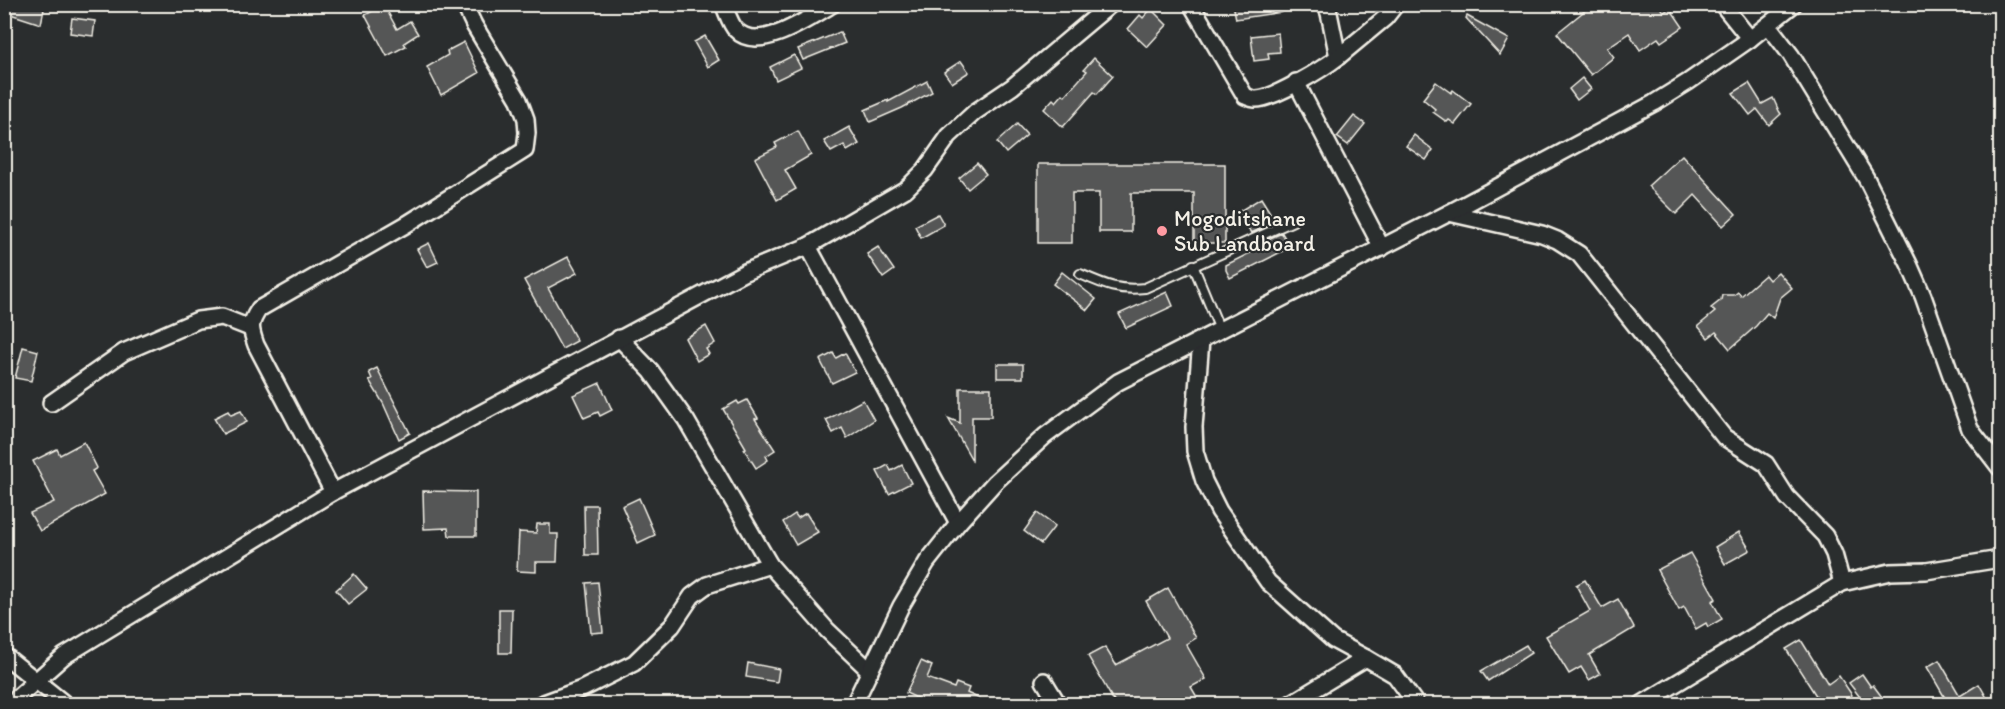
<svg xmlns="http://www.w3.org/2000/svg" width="2005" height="709" viewBox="0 0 2005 709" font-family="Itim,sans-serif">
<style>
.building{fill:#555756;stroke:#f4f1e8;stroke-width:1.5}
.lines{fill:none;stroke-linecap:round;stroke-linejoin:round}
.lane-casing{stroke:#f4f1e8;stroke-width:12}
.street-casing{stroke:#f4f1e8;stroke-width:20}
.lane{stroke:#2a2d2e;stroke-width:8}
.street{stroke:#2a2d2e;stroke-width:15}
.poi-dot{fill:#ff9aa2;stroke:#2a2d2e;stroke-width:2}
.labels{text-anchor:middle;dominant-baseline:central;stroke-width:4.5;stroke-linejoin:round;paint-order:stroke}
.poi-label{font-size:22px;fill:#f4f1e8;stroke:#2a2d2e;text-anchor:start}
</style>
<rect width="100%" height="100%" fill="#2a2d2e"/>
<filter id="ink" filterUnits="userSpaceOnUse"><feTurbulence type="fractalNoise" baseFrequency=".0167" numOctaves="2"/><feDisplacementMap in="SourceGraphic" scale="12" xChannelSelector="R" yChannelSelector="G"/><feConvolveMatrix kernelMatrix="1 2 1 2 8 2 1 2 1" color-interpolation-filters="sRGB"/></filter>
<g filter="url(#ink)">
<g class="building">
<polygon points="4,4 45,4 41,24 4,12"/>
<polygon points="1233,4 1281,4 1282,12 1236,19"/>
<polygon points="1593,4 1659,4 1664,12 1670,8 1683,27 1661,42 1658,38 1640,50 1629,33 1607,48 1614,57 1591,75 1557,33"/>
<polygon points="384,5 397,29 410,21 418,34 404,43 406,46 387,56 365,15"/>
<polygon points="1151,9 1167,25 1147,47 1128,29 1140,15 1143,18"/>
<polygon points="1467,16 1509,39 1500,55 1466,18"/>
<polygon points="72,18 95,21 93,36 70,33"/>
<polygon points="840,32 845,43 803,60 798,49"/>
<polygon points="1278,33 1280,52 1268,53 1269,59 1254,61 1251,36"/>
<polygon points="705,36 719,60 708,67 694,42"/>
<polygon points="464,42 479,73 441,95 427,67 448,55 447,51"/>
<polygon points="794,55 801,68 776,80 770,67"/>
<polygon points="1094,58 1113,76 1097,94 1094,92 1063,127 1044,109 1053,99 1056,102 1063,94 1065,96 1087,71 1084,69"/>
<polygon points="961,61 969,72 952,83 944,72"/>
<polygon points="1582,78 1591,89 1577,100 1569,89"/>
<polygon points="927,81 932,92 902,108 870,122 865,110 888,100 888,102"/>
<polygon points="1436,82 1451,93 1453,90 1471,104 1455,124 1449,120 1447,122 1433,112 1435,109 1423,99"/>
<polygon points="1749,83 1762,104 1773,98 1779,111 1781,114 1769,125 1757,109 1750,115 1733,93"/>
<polygon points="1354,116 1365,124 1348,145 1337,137"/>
<polygon points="1017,124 1027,135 1006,153 997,142"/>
<polygon points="849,127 859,144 847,151 844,145 831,152 824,141"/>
<polygon points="798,131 811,155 785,170 796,189 777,200 755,158 777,147 775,143"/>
<polygon points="1414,135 1433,150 1426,160 1406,146"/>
<polygon points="1682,155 1736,214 1723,226 1695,195 1676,214 1648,186"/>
<polygon points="977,163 986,174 968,189 959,178"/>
<polygon points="1038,164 1225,164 1225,243 1194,243 1194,193 1131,193 1131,232 1099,232 1099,193 1072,193 1072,243 1038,243"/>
<polygon points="1261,198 1276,222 1251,233 1238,212"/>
<polygon points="938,214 944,225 921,238 915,226"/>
<polygon points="1282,233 1288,243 1279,243 1283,251 1230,278 1226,270 1226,265 1270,243 1259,243"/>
<polygon points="429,243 438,262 427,267 417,249"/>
<polygon points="878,247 894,270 883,278 867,254"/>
<polygon points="568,257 577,273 548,288 577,341 562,349 524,280"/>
<polygon points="1062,272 1096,299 1087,310 1053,284"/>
<polygon points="1778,272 1792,288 1780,298 1773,318 1767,313 1756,326 1730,349 1716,332 1708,338 1698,326 1715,312 1711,308 1721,300 1722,295 1734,295 1738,292 1741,296 1765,275 1769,280"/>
<polygon points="1167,292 1173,306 1126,328 1119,314"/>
<polygon points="706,326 715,343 706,349 709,354 697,361 685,338"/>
<polygon points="23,347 38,351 31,381 15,378"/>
<polygon points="833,353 836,358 845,353 855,372 832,383 820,360"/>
<rect x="997" y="364" width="26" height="14"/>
<polygon points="377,368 410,433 399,439 383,403 369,380 372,379 369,372"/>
<polygon points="600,383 612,410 600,416 598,412 584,418 573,395"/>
<polygon points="960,388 991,388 991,417 972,417 972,460 948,418 960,423"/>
<polygon points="747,400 758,418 755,419 775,450 766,456 768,460 756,468 744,449 746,448 723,409 737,401 739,404"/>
<polygon points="863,400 874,420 847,438 842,428 833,433 826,420"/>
<polygon points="228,411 231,415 241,411 247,422 223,434 214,418"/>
<polygon points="84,442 97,468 92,471 105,494 40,531 30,513 54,502 33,461 57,449 60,455"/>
<polygon points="888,465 891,471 902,465 911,483 889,494 877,471"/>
<polygon points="423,491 476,492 476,536 449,536 448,528 424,529"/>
<polygon points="639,498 655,535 638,543 622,506"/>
<polygon points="584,505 597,505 598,555 585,555"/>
<polygon points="806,513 818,532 796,545 783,522 795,514 798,518"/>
<polygon points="1037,513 1055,526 1041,544 1024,531"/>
<polygon points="537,524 550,524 550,534 558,534 557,562 536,562 536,572 517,571 519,532 536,533"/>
<polygon points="1739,532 1750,550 1725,564 1715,547"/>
<polygon points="1690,553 1716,599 1712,601 1722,619 1708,627 1706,623 1696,629 1684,607 1679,610 1657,570"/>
<polygon points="354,574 367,589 348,604 336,590"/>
<polygon points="1585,580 1602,608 1618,599 1634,628 1589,655 1600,674 1589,680 1581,667 1569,674 1546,636 1590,611 1576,585"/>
<polygon points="598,582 603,632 591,633 586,583"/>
<polygon points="1168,588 1196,638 1186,644 1206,679 1191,687 1197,697 1185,705 1116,705 1088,656 1105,647 1116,665 1167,638 1146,601"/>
<polygon points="499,609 512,609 511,653 499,653"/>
<polygon points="1801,640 1828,684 1839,676 1852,695 1837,705 1822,705 1786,649"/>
<polygon points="1526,645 1531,653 1488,681 1481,671"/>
<polygon points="1939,660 1960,696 1979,684 1991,705 1945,705 1948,703 1927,667"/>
<polygon points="921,661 932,666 927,678 954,688 956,683 969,688 967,693 993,705 924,705 925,702 906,693"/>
<polygon points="748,663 779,669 777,682 746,677"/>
<polygon points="1862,674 1871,687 1873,685 1888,705 1866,705 1849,683"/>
</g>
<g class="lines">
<g class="lane-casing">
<g id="lane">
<polyline points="1193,265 1220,330"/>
<path d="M1080,274C1105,285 1118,291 1145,288L1293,221"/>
</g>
</g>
<g class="street-casing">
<g id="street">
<path d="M723,4C727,12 730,24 736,30C758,54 811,17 833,4"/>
<path d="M1191,4L1245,96C1248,97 1251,99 1254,99C1271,101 1324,68 1338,57L1329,13L1325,4"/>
<polyline points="1722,4 1750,39"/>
<polyline points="1768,25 1791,55 1866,178 1909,264 1923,296 1970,429 2000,468"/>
<polyline points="1338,57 1385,18 1396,4"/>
<polyline points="1296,82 1382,248"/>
<polyline points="1449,213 1542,234 1557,240 1579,254 1724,437 1766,464 1787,497 1825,536 1834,554 1842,583"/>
<polyline points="808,246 958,523"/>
<polyline points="619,338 651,371 686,420 770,565 827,630 870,671"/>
<polyline points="1201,340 1194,427 1195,451 1204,481 1219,511 1268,582 1333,640 1366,658"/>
<polyline points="51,403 124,352 198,320 222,317 250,328"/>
<path d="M333,492L256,345C250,328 249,324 259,309L407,224L525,150L527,133L526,119L519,100L474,25L464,4"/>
<polyline points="4,655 65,704"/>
<polyline points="1044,681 1058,704"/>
<polyline points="10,704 64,656 333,492 745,272 808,246 906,189 925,170 949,136 975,112 1012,87 1111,4"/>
<polyline points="541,704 582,689 634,663 672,626 692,596 707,585 770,565"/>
<polyline points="854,704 901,606 927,562 958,523 995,482 1045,436 1118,382 1449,213 1654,103 1688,82 1750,39 1794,4"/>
<polyline points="1290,704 1366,658 1395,675 1416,704"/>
<polyline points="1642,704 1842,583 1890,572 1926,571 2000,559"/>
</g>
</g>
<use href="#lane" class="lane"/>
<use href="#street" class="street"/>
</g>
</g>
<circle class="poi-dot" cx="1162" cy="231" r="6"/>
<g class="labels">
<g class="poi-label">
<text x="1174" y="218">Mogoditshane<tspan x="1174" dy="25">Sub Landboard</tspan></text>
</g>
</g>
<rect width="2005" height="709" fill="none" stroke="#2a2d2e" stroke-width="24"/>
<rect x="12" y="12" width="1981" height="685" fill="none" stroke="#f4f1e8" stroke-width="2" filter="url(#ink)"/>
</svg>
